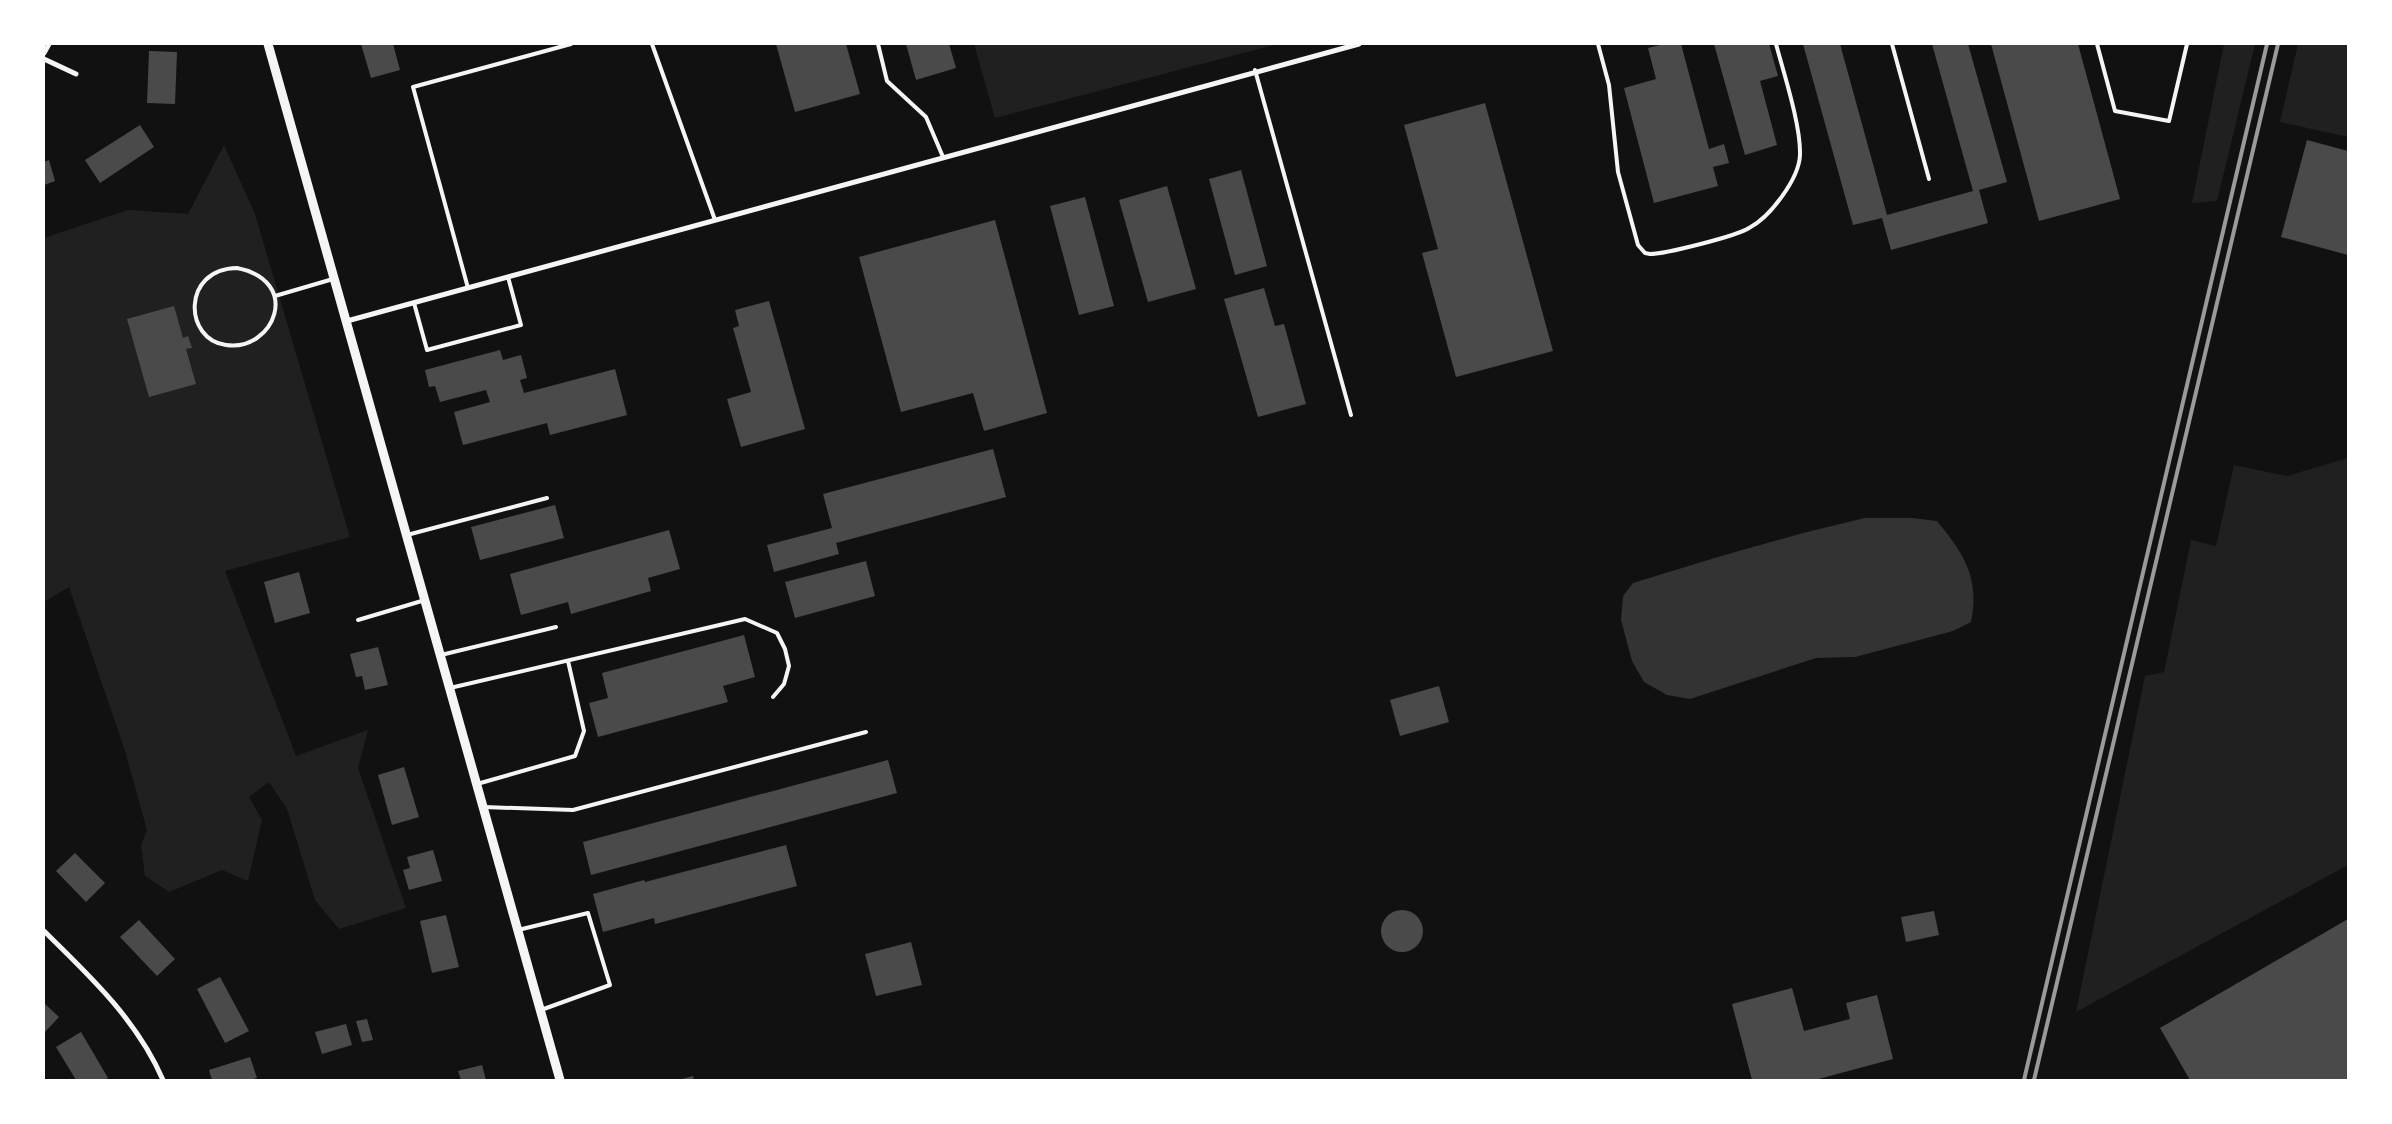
<svg xmlns="http://www.w3.org/2000/svg" width="2392" height="1124" viewBox="0 0 2392 1124" font-family="Montserrat,sans-serif">
<style>
.green{fill:#202020}
.water{fill:#333}
.building{fill:#4a4a4a}
.lines{fill:none;stroke-linecap:round;stroke-linejoin:round}
.service{stroke:#f5f5f5;stroke-width:4}
.minor{stroke:#f5f5f5;stroke-width:5}
.tertiary{stroke:#f5f5f5;stroke-width:9}
.rail{stroke:#9a9a9a;stroke-width:4}
</style>
<rect width="100%" height="100%" fill="#111"/>
<g class="green">
<polygon points="974,44 1278,44 995,118"/>
<polygon points="2224,44 2255,44 2217,201 2192,203"/>
<polygon points="2298,44 2348,44 2348,137 2280,122"/>
<polygon points="224,145 255,214 350,537 225,571 296,756 368,730 358,768 406,908 339,929 315,900 287,809 269,782 249,797 262,820 248,881 222,870 169,892 145,876 141,845 147,830 125,751 69,587 44,602 44,238 128,210 188,214"/>
<polygon points="2348,458 2348,865 2076,1012 2145,676 2164,672 2191,540 2216,546 2234,465 2287,476"/>
</g>
<path class="water" d="M1865,518H1912L1937,521C1964,554 1980,578 1971,622L1953,631L1855,657L1816,658L1690,699L1667,695L1644,682L1632,661L1621,620L1623,596L1633,583C1710,559 1786,536 1865,518Z"/>
<g class="building">
<polygon points="361,44 393,44 400,70 371,78"/>
<polygon points="776,44 846,44 860,94 795,112"/>
<polygon points="906,44 949,44 956,68 916,80"/>
<polygon points="1664,44 1681,44 1709,149 1724,144 1729,163 1713,167 1718,186 1654,203 1624,88 1656,79 1648,48"/>
<polygon points="1714,44 1769,44 1778,76 1760,81 1777,145 1745,155"/>
<polygon points="1803,44 1840,44 1887,215 1973,191 1932,44 1968,44 2007,182 1979,190 1988,223 1891,250 1882,218 1853,225"/>
<polygon points="1991,44 2078,44 2120,199 2039,221"/>
<polygon points="149,51 177,52 175,104 147,103"/>
<polygon points="1485,103 1553,351 1456,377 1422,253 1438,249 1404,125"/>
<polygon points="140,125 154,147 100,183 85,160"/>
<polygon points="2307,140 2348,151 2348,255 2281,237"/>
<polygon points="49,160 55,181 44,185 44,162"/>
<polygon points="1241,170 1267,266 1235,275 1209,179"/>
<polygon points="1167,186 1196,289 1148,302 1119,200"/>
<polygon points="1085,197 1114,306 1079,315 1050,206"/>
<polygon points="995,220 1047,413 984,431 973,393 901,412 859,257"/>
<polygon points="1264,288 1275,326 1284,324 1306,404 1258,417 1224,299"/>
<polygon points="769,301 805,429 741,447 727,399 751,392 733,328 739,326 735,310"/>
<polygon points="174,306 183,338 188,336 192,348 186,349 196,384 149,397 127,319"/>
<polygon points="500,350 503,360 521,355 527,378 520,380 524,393 615,369 627,415 550,435 547,423 463,445 454,412 490,402 486,390 440,402 435,386 429,387 425,370"/>
<polygon points="993,449 1006,497 836,543 839,554 774,572 767,545 832,528 823,494"/>
<polygon points="555,505 564,538 480,560 471,527"/>
<polygon points="669,530 680,569 648,578 651,591 571,614 568,602 521,615 510,574"/>
<polygon points="866,561 875,596 795,618 785,582"/>
<polygon points="299,572 310,613 275,623 264,582"/>
<polygon points="744,635 755,677 723,686 728,702 598,737 589,703 608,698 602,673"/>
<polygon points="378,647 388,685 365,690 362,676 356,677 350,654"/>
<polygon points="1439,686 1449,722 1400,736 1390,700"/>
<polygon points="888,760 897,793 591,875 583,842"/>
<polygon points="404,767 419,817 392,825 378,775"/>
<polygon points="786,845 797,886 655,924 654,918 603,932 593,894 644,880 645,882"/>
<polygon points="433,850 442,881 409,890 403,870 410,868 407,857"/>
<polygon points="75,853 105,883 86,902 56,871"/>
<circle cx="1402" cy="931" r="21"/>
<polygon points="1934,911 1939,935 1906,942 1901,917"/>
<polygon points="446,915 459,967 432,973 420,921"/>
<polygon points="2348,919 2348,1080 2190,1080 2160,1028"/>
<polygon points="139,920 175,959 157,976 120,937"/>
<polygon points="911,942 922,985 876,996 865,954"/>
<polygon points="220,977 249,1031 225,1043 197,989"/>
<polygon points="1792,988 1804,1031 1850,1019 1846,1003 1877,995 1893,1059 1815,1080 1752,1080 1732,1004"/>
<polygon points="44,1003 59,1017 44,1033"/>
<polygon points="367,1019 373,1040 362,1042 356,1021"/>
<polygon points="346,1024 352,1045 322,1054 315,1032"/>
<polygon points="81,1032 108,1078 104,1080 76,1080 56,1047"/>
<polygon points="250,1057 257,1078 250,1080 212,1080 209,1070"/>
<polygon points="482,1065 486,1080 461,1080 458,1071"/>
<polygon points="693,1076 694,1080 678,1080"/>
</g>
<g class="lines">
<g class="service">
<polyline points="652,44 715,220"/>
<polyline points="878,44 887,81 926,117 943,157"/>
<path d="M1598,44L1609,85L1618,172L1638,245L1645,253L1650,254C1665,254 1737,236 1749,228C1770,217 1799,179 1800,155C1801,126 1784,74 1776,44"/>
<polyline points="1892,44 1929,179"/>
<polyline points="2097,44 2115,111 2169,121 2187,44"/>
<polyline points="1255,70 1351,415"/>
<path d="M237,268C303,281 274,352 226,345C184,340 181,269 237,268Z"/>
<polyline points="468,288 413,87 571,44"/>
<polyline points="275,296 333,279"/>
<polyline points="414,303 427,350 521,325 508,277"/>
<polyline points="407,535 547,498"/>
<polyline points="358,620 425,600"/>
<polyline points="441,655 556,627"/>
<polyline points="450,688 745,619 777,633 785,649 789,666 784,684 773,697"/>
<polyline points="477,784 575,756 584,731 568,661"/>
<polyline points="484,807 573,810 866,732"/>
<polyline points="518,930 588,913 610,985 541,1010"/>
</g>
<g class="minor">
<polyline points="44,53 49,44"/>
<polyline points="44,59 76,74"/>
<polyline points="347,321 1359,44"/>
<path d="M44,931C90,976 137,1020 163,1080"/>
</g>
<polyline class="tertiary" points="268,44 560,1080"/>
<g class="rail">
<polyline points="2024,1080 2267,44"/>
<polyline points="2034,1080 2278,44"/>
</g>
</g>
<rect width="2392" height="1124" fill="none" stroke="#ffffff" stroke-width="90"/>
</svg>
